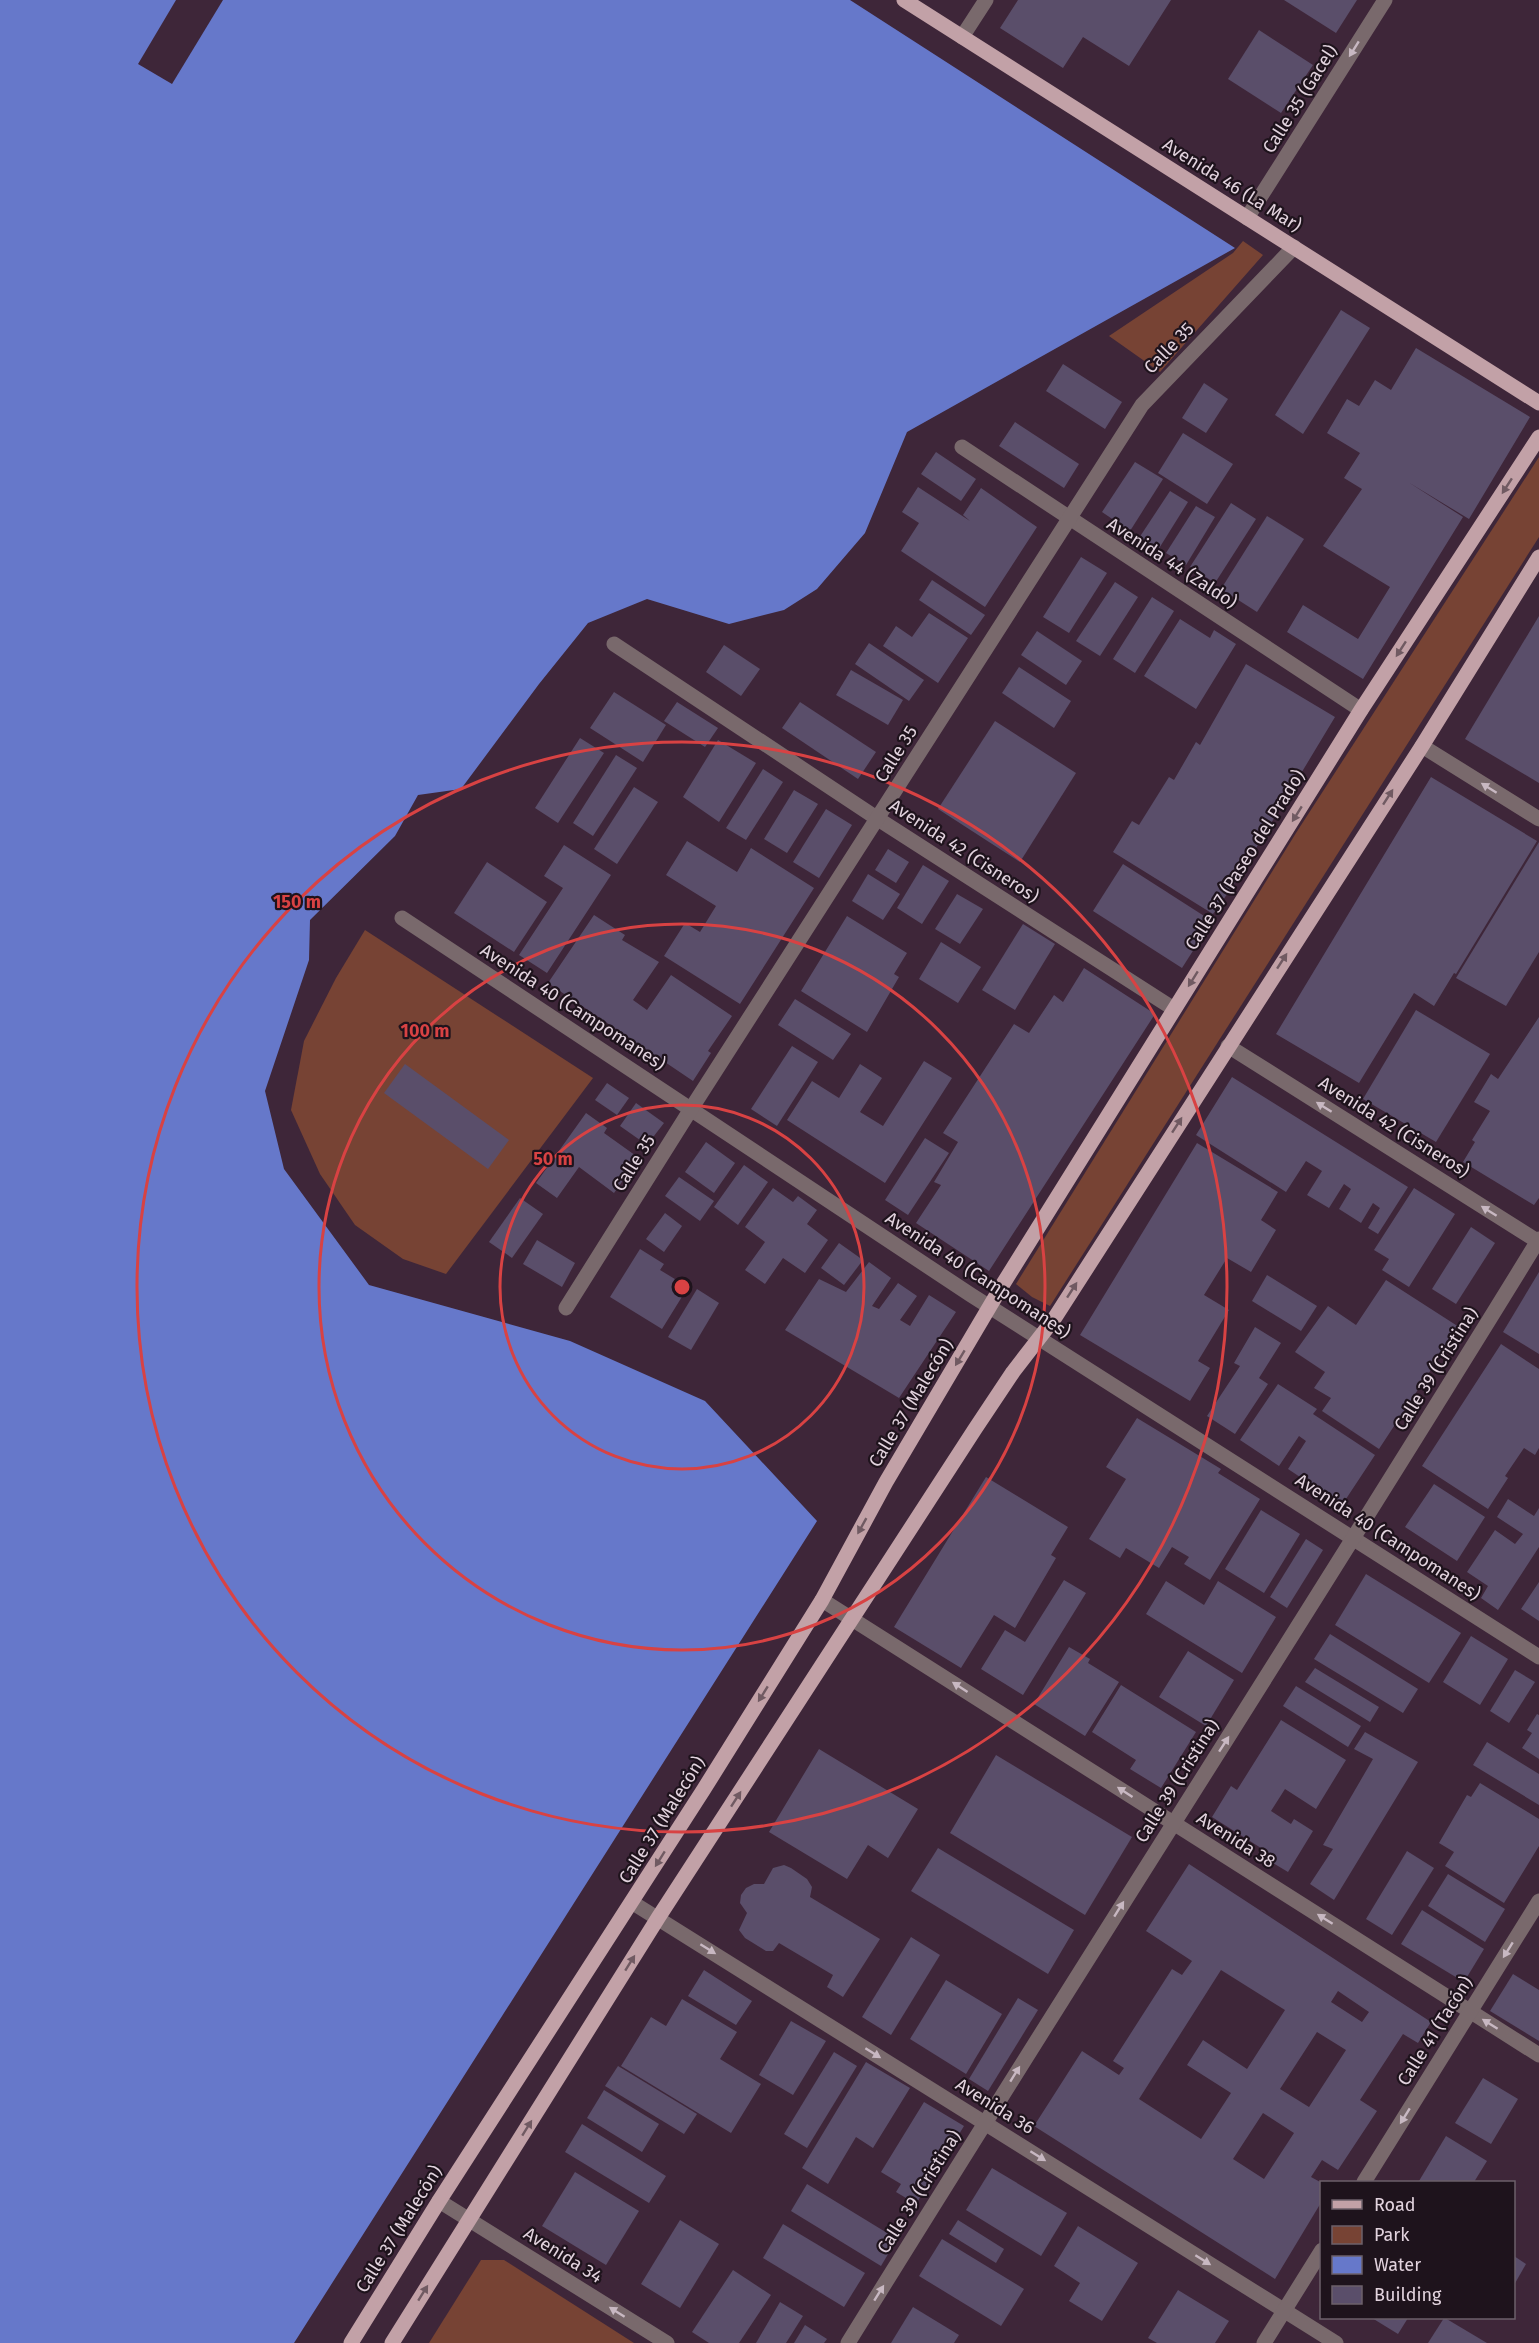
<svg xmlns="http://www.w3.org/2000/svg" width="1539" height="2343" viewBox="0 0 1539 2343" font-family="'Fira Sans',sans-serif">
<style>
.green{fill:#774334}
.water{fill:#6678ca}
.pier{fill:#3e2639}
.building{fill:#5a4e6a;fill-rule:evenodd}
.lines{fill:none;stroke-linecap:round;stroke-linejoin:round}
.minor{stroke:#79696c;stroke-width:15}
.major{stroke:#c2a1a7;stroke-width:15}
.oneway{fill:#c8b8c2}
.oneway2{fill:#705a62}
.ring{fill:none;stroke:#d84243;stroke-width:3}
.labels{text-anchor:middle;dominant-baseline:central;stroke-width:4.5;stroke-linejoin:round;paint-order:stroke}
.street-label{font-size:18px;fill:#e2d3de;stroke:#1e131c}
.centre{fill:#d84243;stroke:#1e131c;stroke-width:3}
.ring-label{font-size:18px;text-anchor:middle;font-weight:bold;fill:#d84243;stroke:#1e131c;stroke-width:4.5;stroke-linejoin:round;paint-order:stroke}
</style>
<rect width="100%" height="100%" fill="#3e2639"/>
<g class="green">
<polygon points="1243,241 1263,255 1160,372 1109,336 1233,253"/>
<polygon points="1539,457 1539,537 1050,1306 1032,1297 1016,1284 1296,833"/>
<polygon points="365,930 593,1078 446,1274 403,1259 355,1225 320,1174 291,1110 304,1041 336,978"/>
<polygon points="481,2260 504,2260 634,2343 429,2343"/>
</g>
<polygon class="water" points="0,0 850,0 1235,248 907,432 865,533 817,589 784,610 729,624 647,599 588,623 539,684 461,789 418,795 395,836 310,920 309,960 265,1091 284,1169 369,1285 570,1341 705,1401 817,1521 294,2343 0,2343"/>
<polygon class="pier" points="176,0 223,0 172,84 138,64"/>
<g class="building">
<polygon points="1018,0 1171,0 1129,66 1083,37 1063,68 1000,28"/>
<polygon points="1284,0 1357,0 1336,33"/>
<polygon points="1259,30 1313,65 1281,113 1228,79"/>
<polygon points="1341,310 1370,328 1303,434 1275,415"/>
<polygon points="1416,348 1530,417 1469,519 1408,482 1463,517 1363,679 1287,632 1303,605 1358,639 1390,587 1323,546 1362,489 1344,478 1360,453 1327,433 1347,399 1359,406 1375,380 1391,390"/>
<polygon points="1063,364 1122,402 1105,429 1046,391"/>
<polygon points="1204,383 1228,399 1206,433 1182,418"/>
<polygon points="1015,422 1079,464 1064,488 999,446"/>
<polygon points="1183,433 1233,464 1207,504 1158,473"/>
<polygon points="936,452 976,479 961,501 921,474"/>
<polygon points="1135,462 1163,479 1130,531 1102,512"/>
<polygon points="918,487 970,521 963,515 981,488 1037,527 985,607 901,551 919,523 902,512"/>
<polygon points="1170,491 1188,502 1158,550 1139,538"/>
<polygon points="1231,503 1256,519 1215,583 1190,567"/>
<polygon points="1196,506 1215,517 1186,565 1166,553"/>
<polygon points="1267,516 1304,539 1257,612 1221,589"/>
<polygon points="1081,557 1107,573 1069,633 1043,617"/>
<polygon points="932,580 985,615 971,635 919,600"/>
<polygon points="1115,582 1138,597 1100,656 1076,641"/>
<polygon points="1152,597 1174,611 1135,673 1113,659"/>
<polygon points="929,613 968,638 938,683 883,646 896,626 912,637"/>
<polygon points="1539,616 1539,783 1465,739"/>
<polygon points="1180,619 1210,638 1214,630 1236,644 1196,709 1144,676"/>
<polygon points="1037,631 1082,661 1066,685 1021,655"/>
<polygon points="869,643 924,680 909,701 855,664"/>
<polygon points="724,645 760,669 741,696 706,672"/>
<polygon points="1246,664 1335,717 1235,883 1213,914 1113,852 1132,821 1139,825 1169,777 1174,780 1196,742 1200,745"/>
<polygon points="1019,667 1071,701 1054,728 1002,693"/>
<polygon points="851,670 903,700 888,725 836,695"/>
<polygon points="614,692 666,725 643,762 590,728"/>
<polygon points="677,702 718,728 705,747 664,721"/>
<polygon points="800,702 876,752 858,779 782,728"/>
<polygon points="995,721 1076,773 1020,862 938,809"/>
<polygon points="580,738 604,753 558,823 535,808"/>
<polygon points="718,740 756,763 719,822 683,797"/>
<polygon points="616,755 637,768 593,836 573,823"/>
<polygon points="763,769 783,782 746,840 726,828"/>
<polygon points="1431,777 1537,841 1456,974 1454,973 1434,1006 1414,993 1359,1083 1276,1034"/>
<polygon points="634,787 658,802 617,864 594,849"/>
<polygon points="794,790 818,804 787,853 764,839"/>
<polygon points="826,809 852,825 819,878 793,862"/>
<polygon points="687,841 737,872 751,848 814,888 740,1004 664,956 685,923 700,932 716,906 666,875"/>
<polygon points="1539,842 1539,952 1506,1006 1456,978"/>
<polygon points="564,845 611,875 547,973 519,955 563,888 544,876"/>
<polygon points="888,849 909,862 896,883 875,870"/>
<polygon points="487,862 547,902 514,952 454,913"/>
<polygon points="1123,864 1212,921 1182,968 1093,911"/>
<polygon points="923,865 949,881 922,924 897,908"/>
<polygon points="868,874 900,894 883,920 852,901"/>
<polygon points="957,894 983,909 960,944 935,929"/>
<polygon points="594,915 625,935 622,940 659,962 633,1000 647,1010 671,975 732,1016 708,1051 711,1053 693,1081 548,983"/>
<polygon points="847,916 907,953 894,974 899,977 867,1032 801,991"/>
<polygon points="1023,924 1055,944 1015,1010 982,990"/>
<polygon points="941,942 981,967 958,1003 919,979"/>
<polygon points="1084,968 1155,1014 989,1271 916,1223 941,1185 934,1182 958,1142 943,1133 1014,1024 1029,1033 1054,995 1063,1002"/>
<polygon points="795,999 851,1034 833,1060 778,1025"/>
<polygon points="1416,1010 1490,1054 1436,1142 1363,1099"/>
<polygon points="1539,1017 1539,1198 1534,1205 1463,1162 1475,1142 1472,1140 1490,1111 1474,1102 1491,1074 1498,1079"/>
<polygon points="792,1046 818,1062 777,1126 751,1109"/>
<polygon points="924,1061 952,1078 885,1183 787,1120 812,1081 839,1098 860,1064 882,1078 860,1112 883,1126"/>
<polygon points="405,1064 509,1140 488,1169 384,1093"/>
<polygon points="1232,1077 1408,1187 1378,1234 1368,1228 1380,1208 1373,1203 1361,1223 1339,1209 1351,1189 1344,1184 1329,1208 1307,1195 1322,1171 1306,1161 1286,1192 1196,1135"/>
<polygon points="607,1083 629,1098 617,1115 595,1100"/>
<polygon points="636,1103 664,1123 647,1145 620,1126"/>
<polygon points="586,1113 607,1128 604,1133 639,1158 614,1193 579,1167 557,1198 536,1183"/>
<polygon points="925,1138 949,1153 908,1215 885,1200"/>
<polygon points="706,1142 735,1163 714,1193 685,1172"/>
<polygon points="1197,1143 1278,1192 1261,1220 1276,1230 1251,1272 1227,1258 1204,1295 1229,1310 1198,1361 1210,1368 1190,1401 1080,1335"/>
<polygon points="744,1165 768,1182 738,1225 714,1207"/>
<polygon points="679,1177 714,1201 700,1221 665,1196"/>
<polygon points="773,1188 793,1202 798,1196 817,1210 807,1224 828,1240 805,1273 783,1258 765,1284 745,1270 765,1242 745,1227"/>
<polygon points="1414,1188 1455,1214 1409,1287 1382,1270 1389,1259 1374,1250"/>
<polygon points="520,1198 543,1214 512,1258 489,1242"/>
<polygon points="665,1213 682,1226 664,1252 646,1239"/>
<polygon points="1471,1227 1495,1243 1456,1304 1432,1289"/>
<polygon points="537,1240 575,1263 562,1287 523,1264"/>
<polygon points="839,1243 863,1260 844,1285 821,1268"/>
<polygon points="640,1249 664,1264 660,1270 688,1287 662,1329 610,1297"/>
<polygon points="869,1262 891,1278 872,1306 879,1309 898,1283 917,1296 900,1320 910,1326 929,1295 956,1312 899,1398 785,1330 819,1279 846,1292"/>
<polygon points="1539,1272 1539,1354 1503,1332"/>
<polygon points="1267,1275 1317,1306 1301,1331 1252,1301"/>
<polygon points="1386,1280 1459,1327 1379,1449 1322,1411 1331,1398 1314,1388 1325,1372 1295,1352 1328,1306 1356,1325"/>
<polygon points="697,1289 719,1303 691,1350 668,1337"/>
<polygon points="1255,1327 1281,1343 1259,1378 1268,1384 1235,1434 1207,1416 1240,1366 1234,1363"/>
<polygon points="1501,1344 1539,1369 1539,1448 1535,1455 1524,1448 1505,1476 1508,1478 1488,1509 1422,1466"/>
<polygon points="1278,1384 1317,1409 1313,1414 1375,1455 1342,1505 1288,1469 1306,1441 1299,1436 1279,1466 1240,1440"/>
<polygon points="1137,1418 1221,1469 1218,1473 1260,1499 1210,1580 1184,1564 1189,1557 1172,1547 1159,1568 1126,1548 1120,1558 1089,1539 1126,1479 1106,1467"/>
<polygon points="986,1477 1068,1527 1051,1555 1056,1558 1015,1628 994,1615 961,1668 894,1627"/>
<polygon points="1434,1484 1485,1517 1457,1561 1405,1527"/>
<polygon points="1508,1499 1534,1516 1539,1508 1539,1547 1498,1610 1481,1598 1488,1586 1467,1572 1495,1530 1515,1544 1523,1534 1497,1517"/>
<polygon points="1261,1510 1300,1534 1264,1593 1225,1569"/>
<polygon points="1306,1539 1323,1550 1287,1608 1270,1597"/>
<polygon points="1366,1574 1461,1633 1429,1683 1335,1625"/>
<polygon points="1064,1580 1086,1593 1023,1695 981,1669 1005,1630 1025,1642"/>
<polygon points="1166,1581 1204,1605 1218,1581 1276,1617 1242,1673 1146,1614"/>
<polygon points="1539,1582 1539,1621 1521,1609"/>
<polygon points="1330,1634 1418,1689 1403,1713 1314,1659"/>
<polygon points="1471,1636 1508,1659 1480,1705 1443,1682"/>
<polygon points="1069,1647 1090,1659 1088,1663 1119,1682 1085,1736 1034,1704"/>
<polygon points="1188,1651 1234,1680 1206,1726 1159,1697"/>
<polygon points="1315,1668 1379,1707 1370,1722 1305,1682"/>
<polygon points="1515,1670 1535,1682 1509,1723 1490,1711"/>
<polygon points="1121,1685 1196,1732 1161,1788 1130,1769 1136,1760 1092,1732"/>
<polygon points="1296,1686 1361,1726 1348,1747 1283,1706"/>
<polygon points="1537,1714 1539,1715 1539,1759 1522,1748 1532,1733 1527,1730"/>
<polygon points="1281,1720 1346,1760 1316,1809 1285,1789 1271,1811 1291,1824 1294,1819 1313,1831 1288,1872 1268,1860 1272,1855 1212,1817 1231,1786 1237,1790"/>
<polygon points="1365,1732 1418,1762 1334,1900 1310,1884 1333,1849 1323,1845 1373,1759 1354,1749"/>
<polygon points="1487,1742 1539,1774 1539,1805 1473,1765"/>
<polygon points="819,1749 918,1809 888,1858 868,1845 847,1879 769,1832"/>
<polygon points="996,1755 1132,1837 1085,1915 950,1833"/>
<polygon points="1480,1783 1539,1819 1539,1846 1504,1903 1445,1866 1454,1852 1439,1843 1467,1795 1471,1797"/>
<polygon points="938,1848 1074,1930 1048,1974 911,1891"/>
<polygon points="1407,1851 1434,1868 1392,1935 1366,1919"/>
<path d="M1189,1864L1431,2022L1418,2043L1403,2034L1360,2100L1377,2111L1338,2170L1322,2160L1311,2177L1322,2183V2201L1275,2279L1034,2126L1082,2051L1119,2075L1124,2068L1113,2061L1172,1969L1182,1975L1192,1961L1146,1931ZM1221,1970L1285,2010L1247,2069L1203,2040L1187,2065L1231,2093L1201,2139L1139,2099ZM1338,1991L1369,2012L1362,2022L1331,2002ZM1317,2032L1346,2050L1309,2107L1280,2089ZM1263,2113L1294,2133L1264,2179L1233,2159Z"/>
<polygon points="784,1865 791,1868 807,1879 812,1887 810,1897 880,1939 843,1997 827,1987 833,1975 779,1943 773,1951 766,1951 745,1938 739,1930 747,1913 740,1903 741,1895 746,1888 754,1884 764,1884 773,1868"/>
<polygon points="1448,1874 1505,1909 1485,1942 1428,1906"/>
<polygon points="1422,1910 1484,1949 1464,1982 1401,1944"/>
<polygon points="911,1937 940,1955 891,2035 862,2017"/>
<polygon points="704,1970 752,2001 736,2025 688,1996"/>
<polygon points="1513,1974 1539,1990 1539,2041 1490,2011"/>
<polygon points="946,1980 1002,2014 966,2074 910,2039"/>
<polygon points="1018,1998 1038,2010 988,2091 969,2079"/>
<polygon points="682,1999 737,2032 720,2059 761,2084 731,2133 621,2066 651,2017 666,2026"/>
<polygon points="791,2021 826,2041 793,2095 759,2075"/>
<polygon points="834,2052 857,2066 807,2148 784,2134"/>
<polygon points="866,2062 910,2088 873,2148 856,2137 828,2184 802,2168"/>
<polygon points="618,2066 697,2114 684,2134 605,2086"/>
<polygon points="1483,2078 1518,2099 1491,2144 1455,2123"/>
<polygon points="604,2090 659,2124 642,2152 587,2118"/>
<polygon points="924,2102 964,2126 916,2204 896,2192 901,2184 881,2172"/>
<polygon points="582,2124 666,2176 649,2203 565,2152"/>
<polygon points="1446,2136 1487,2161 1474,2182 1419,2181"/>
<polygon points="992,2168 1067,2213 1041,2256 966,2210"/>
<polygon points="575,2172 639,2211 606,2265 542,2226"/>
<polygon points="807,2184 897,2239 881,2266 791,2211"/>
<polygon points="680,2220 719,2244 680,2308 641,2284"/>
<polygon points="958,2220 1004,2249 996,2263 949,2234"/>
<polygon points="783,2224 865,2273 844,2307 763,2258"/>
<polygon points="1078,2226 1138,2263 1102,2321 1069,2301 1080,2283 1054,2266"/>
<polygon points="942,2239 1024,2289 1001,2326 919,2276"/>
<polygon points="1514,2256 1526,2264 1514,2285"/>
<polygon points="733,2270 771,2295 739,2343 709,2343 692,2332"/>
<polygon points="1178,2290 1229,2321 1215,2343 1157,2343 1148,2338"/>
<polygon points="780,2302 803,2316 786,2343 756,2343"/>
<polygon points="913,2307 959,2335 954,2343 891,2343"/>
<polygon points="1372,2318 1408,2318 1398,2334"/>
<polygon points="1444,2318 1445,2318 1487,2343 1428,2343"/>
<polygon points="805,2325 827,2339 824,2343 794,2343"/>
</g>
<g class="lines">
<g class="minor">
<polyline points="962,37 986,0"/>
<polyline points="1247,218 1385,0"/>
<polyline points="962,447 1361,710"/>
<polyline points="614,644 878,819 1174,1009"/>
<polyline points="1422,746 1539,819"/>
<polyline points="402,918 971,1295 1539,1657"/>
<polyline points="1228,1046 1539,1242"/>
<polyline points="566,1308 691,1109 1142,405 1294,247"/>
<polyline points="822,1600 1539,2055"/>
<polyline points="633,1903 1336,2343"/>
<polyline points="1364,2182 1539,1901"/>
<polyline points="439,2201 667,2343"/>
<path d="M848,2343C1076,1974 1312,1609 1539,1239"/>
<polyline points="1264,2343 1322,2250"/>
</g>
<g class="major">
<polyline points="904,0 1539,403"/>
<polyline points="351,2343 439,2201 704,1789 822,1600 886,1482 1003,1284 1361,710 1539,437"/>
<polyline points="392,2343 658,1918 975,1429 1013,1372 1054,1319 1422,746 1539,557"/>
</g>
</g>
<defs><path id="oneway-solid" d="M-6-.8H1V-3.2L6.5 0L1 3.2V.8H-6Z" transform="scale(1.5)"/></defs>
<g class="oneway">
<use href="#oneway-solid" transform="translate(1354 49) rotate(122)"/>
<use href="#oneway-solid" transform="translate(1489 788) rotate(-148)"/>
<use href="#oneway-solid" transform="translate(1324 1107) rotate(-148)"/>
<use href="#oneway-solid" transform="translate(1489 1211) rotate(-148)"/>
<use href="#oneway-solid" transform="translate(960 1687) rotate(-147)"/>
<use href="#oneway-solid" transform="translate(1224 1744) rotate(-57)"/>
<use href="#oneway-solid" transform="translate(1125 1792) rotate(-147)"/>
<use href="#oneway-solid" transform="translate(1119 1909) rotate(-58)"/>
<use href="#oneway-solid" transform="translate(1325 1919) rotate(-148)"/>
<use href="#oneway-solid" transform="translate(708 1949) rotate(32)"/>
<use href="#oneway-solid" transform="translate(1508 1950) rotate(122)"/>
<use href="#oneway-solid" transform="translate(1490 2024) rotate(-148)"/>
<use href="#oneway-solid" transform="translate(873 2053) rotate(32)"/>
<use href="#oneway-solid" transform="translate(1015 2074) rotate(-58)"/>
<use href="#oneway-solid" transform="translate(1405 2116) rotate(122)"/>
<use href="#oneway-solid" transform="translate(1038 2156) rotate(32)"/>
<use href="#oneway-solid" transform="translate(1203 2260) rotate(32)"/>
<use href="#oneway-solid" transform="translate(879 2293) rotate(-58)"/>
<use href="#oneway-solid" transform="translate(617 2312) rotate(-148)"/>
</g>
<g class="oneway2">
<use href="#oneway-solid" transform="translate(1507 486) rotate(123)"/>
<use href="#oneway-solid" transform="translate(1401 649) rotate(123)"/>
<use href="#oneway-solid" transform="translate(1388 797) rotate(-57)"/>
<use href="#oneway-solid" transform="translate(1297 814) rotate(122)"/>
<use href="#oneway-solid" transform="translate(1282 961) rotate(-57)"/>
<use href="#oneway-solid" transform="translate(1193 979) rotate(122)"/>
<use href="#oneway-solid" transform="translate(1177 1125) rotate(-57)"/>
<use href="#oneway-solid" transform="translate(1072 1290) rotate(-57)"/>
<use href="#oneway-solid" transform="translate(960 1358) rotate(121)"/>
<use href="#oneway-solid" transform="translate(862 1526) rotate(119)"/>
<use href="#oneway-solid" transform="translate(763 1694) rotate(122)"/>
<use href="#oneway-solid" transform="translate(736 1799) rotate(-57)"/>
<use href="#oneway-solid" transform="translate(660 1859) rotate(122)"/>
<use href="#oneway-solid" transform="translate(630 1963) rotate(-58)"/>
<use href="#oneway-solid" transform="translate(527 2128) rotate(-58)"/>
<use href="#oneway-solid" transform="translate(423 2293) rotate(-58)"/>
</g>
<g class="ring">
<circle cx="682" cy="1287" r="182"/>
<circle cx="682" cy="1287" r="363"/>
<circle cx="682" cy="1287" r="545"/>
</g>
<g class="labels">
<g class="street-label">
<text transform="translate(1300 99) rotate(-58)">Calle 35 (Gacel)</text>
<text transform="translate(1232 185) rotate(32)">Avenida 46 (La Mar)</text>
<text transform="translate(1169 348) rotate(-46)">Calle 35</text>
<text transform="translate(1172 563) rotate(33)">Avenida 44 (Zaldo)</text>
<text transform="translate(896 754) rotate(-58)">Calle 35</text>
<text transform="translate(964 851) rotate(33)">Avenida 42 (Cisneros)</text>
<text transform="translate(1245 860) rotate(-58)">Calle 37 (Paseo del Prado)</text>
<text transform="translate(573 1007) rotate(33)">Avenida 40 (Campomanes)</text>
<text transform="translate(1394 1127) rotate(32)">Avenida 42 (Cisneros)</text>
<text transform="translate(634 1163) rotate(-58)">Calle 35</text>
<text transform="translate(978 1275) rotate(33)">Avenida 40 (Campomanes)</text>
<text transform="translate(1436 1369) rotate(-58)">Calle 39 (Cristina)</text>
<text transform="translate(911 1403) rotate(-59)">Calle 37 (Malecón)</text>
<text transform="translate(1388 1537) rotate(33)">Avenida 40 (Campomanes)</text>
<text transform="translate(1177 1781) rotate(-58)">Calle 39 (Cristina)</text>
<text transform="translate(662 1820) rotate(-58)">Calle 37 (Malecón)</text>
<text transform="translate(1236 1840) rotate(32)">Avenida 38</text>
<text transform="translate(1435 2031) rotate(-58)">Calle 41 (Tacón)</text>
<text transform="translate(995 2106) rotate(32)">Avenida 36</text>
<text transform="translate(919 2192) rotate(-58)">Calle 39 (Cristina)</text>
<text transform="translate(399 2229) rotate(-58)">Calle 37 (Malecón)</text>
<text transform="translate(563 2255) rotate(32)">Avenida 34</text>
</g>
</g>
<circle cx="682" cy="1287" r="9" class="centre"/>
<g class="ring-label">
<text x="297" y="908">150 m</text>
<text x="425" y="1037">100 m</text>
<text x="553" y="1165">50 m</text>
</g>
<rect x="1320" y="2181" width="195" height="138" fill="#1e131c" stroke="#6c606a" stroke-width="1.5"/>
<rect x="1332" y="2200" width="30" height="9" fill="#c2a1a7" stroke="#6c606a" stroke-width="1.5"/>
<text x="1374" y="2211" font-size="18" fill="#e2d3de">Road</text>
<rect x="1332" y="2226" width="30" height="18" fill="#774334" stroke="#6c606a" stroke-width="1.5"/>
<text x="1374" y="2241" font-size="18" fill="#e2d3de">Park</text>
<rect x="1332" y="2256" width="30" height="18" fill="#6678ca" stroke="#6c606a" stroke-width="1.5"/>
<text x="1374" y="2271" font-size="18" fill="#e2d3de">Water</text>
<rect x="1332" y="2286" width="30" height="18" fill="#5a4e6a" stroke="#6c606a" stroke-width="1.5"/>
<text x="1374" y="2301" font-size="18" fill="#e2d3de">Building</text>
</svg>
